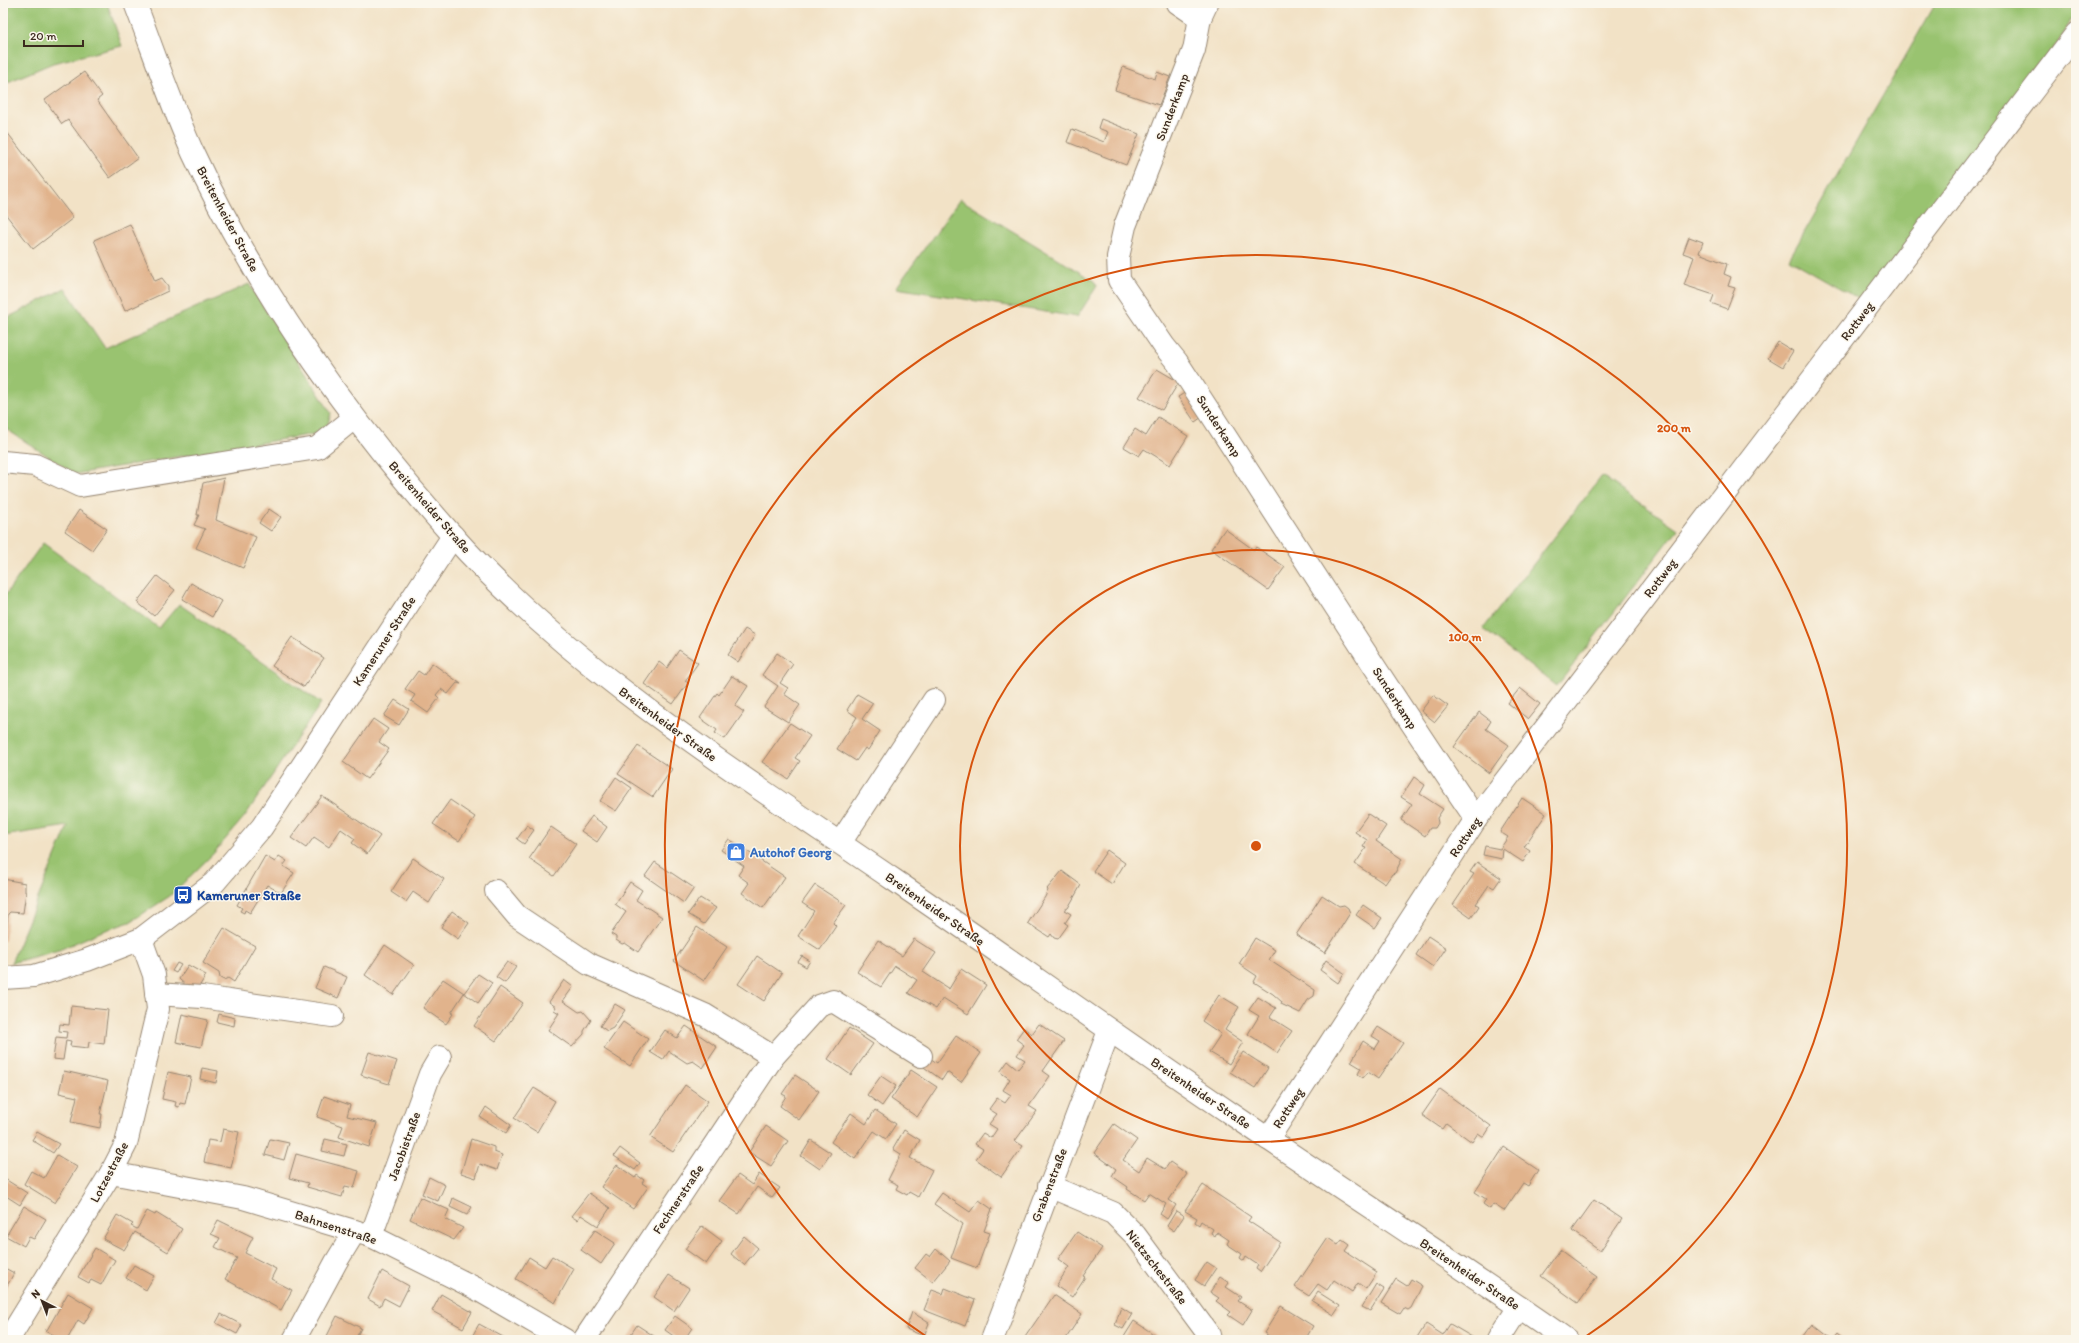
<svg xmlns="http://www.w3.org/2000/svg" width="2079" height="1343" viewBox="0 0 2079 1343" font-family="Itim,sans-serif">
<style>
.green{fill:#99c370;stroke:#6a7647}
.building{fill:#e1b38c}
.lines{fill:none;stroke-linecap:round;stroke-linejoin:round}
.minor-casing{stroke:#968672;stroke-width:24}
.minor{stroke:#fff;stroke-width:22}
.ring{fill:none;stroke:#d7540e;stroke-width:2}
.labels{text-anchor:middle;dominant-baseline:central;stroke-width:3;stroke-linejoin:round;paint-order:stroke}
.street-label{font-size:13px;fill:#3b2a1e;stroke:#fbf7ec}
.shop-label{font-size:13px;font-weight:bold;fill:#366cbe;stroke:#fbf7ec;text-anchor:start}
.transit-label{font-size:13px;font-weight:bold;fill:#164399;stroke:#fbf7ec;text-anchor:start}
.centre{fill:#d7540e;stroke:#fbf7ec;stroke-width:2}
.ring-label{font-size:12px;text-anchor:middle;font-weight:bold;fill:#d7540e;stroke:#fbf7ec;stroke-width:3;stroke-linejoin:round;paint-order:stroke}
</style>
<rect width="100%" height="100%" fill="#fbf7ec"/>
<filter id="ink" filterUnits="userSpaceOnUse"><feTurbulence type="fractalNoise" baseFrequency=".025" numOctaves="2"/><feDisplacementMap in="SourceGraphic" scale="8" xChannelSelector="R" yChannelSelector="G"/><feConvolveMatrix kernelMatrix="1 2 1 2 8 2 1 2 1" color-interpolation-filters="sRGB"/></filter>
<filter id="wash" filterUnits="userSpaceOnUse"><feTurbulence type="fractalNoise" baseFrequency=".012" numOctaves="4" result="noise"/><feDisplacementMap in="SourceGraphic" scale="16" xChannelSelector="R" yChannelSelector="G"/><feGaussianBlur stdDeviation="0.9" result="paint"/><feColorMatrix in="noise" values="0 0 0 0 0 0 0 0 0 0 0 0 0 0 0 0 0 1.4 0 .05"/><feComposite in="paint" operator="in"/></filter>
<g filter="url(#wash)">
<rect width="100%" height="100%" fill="#f2e2c6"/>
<g class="green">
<polygon points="3,3 107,3 122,46 53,63 3,84"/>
<polygon points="1936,3 2076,3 2076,11 2063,35 1864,302 1789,259"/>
<polygon points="960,199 1094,281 1097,286 1077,317 896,288"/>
<polygon points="249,284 331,413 328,424 314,434 75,474 3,427 3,320 65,288 105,348"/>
<polygon points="1602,476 1678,529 1557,686 1483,629"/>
<polygon points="43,543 159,628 179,604 321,703 245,816 213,854 170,896 130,922 100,932 59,950 11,963 68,826 3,836 3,598"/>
</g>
<g id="blocks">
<g class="building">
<polygon points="1123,67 1155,79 1157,72 1170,77 1159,105 1115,90"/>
<polygon points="84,72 102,96 97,100 138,158 110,178 68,120 62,124 45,100"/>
<polygon points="1101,119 1139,134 1126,165 1067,142 1072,129 1104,142 1108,132 1098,128"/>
<polygon points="3,127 73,218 33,249 3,211"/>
<polygon points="130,224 155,281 162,278 168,286 168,291 125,311 94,240"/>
<polygon points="1689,237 1703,242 1699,253 1727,264 1724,274 1731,277 1728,286 1735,288 1727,309 1711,303 1714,295 1684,285 1694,257 1683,253"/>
<polygon points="1778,342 1793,351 1783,367 1768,358"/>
<polygon points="1157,369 1179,382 1162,410 1139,397"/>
<polygon points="1186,392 1202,417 1195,422 1178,397"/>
<polygon points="1158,417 1188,436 1170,465 1144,449 1139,456 1124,447 1135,429 1146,436"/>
<polygon points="224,478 216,520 256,537 243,568 196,548 205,529 194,525 199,515 197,515 203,483"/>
<polygon points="269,509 281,517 271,531 259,523"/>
<polygon points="79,510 107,529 92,550 65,531"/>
<polygon points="1225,529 1254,550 1256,547 1285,567 1268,590 1211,549"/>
<polygon points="157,576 175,590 154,616 137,602"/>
<polygon points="191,583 221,601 212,617 182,599"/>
<polygon points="745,629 755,635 738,662 728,655"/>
<polygon points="292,637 324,658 304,687 272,666"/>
<polygon points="679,650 698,663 685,681 688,683 673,704 644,684 659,662 667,668"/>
<polygon points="777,653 793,664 780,683 788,688 784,694 800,705 788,722 764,707 778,686 762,675"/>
<polygon points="432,663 461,684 457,683 448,694 441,689 436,695 439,698 428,713 411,701 415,695 405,689 418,671 424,675"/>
<polygon points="732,676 748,686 735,706 744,712 725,739 715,733 717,730 700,718 717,693 719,695"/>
<polygon points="1520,688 1540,704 1528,719 1508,703"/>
<polygon points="857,694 873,703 862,719 880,731 868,750 865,748 856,761 837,749 857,717 847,710"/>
<polygon points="1433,695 1448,706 1435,722 1421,711"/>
<polygon points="395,700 409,709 399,725 384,716"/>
<polygon points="1479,712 1491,721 1486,729 1509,745 1489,773 1454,747"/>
<polygon points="373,719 388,729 379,742 389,749 367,779 343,762"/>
<polygon points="790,723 810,736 795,758 800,761 788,779 762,762"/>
<polygon points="638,746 672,769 653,797 618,774"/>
<polygon points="616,777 632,788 616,811 600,801"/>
<polygon points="1414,777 1425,785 1420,794 1443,809 1437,818 1438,823 1435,828 1430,828 1425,836 1401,820 1412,804 1401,797"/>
<polygon points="322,796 380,836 367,854 352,843 355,839 341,829 329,847 314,837 306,848 291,838"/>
<polygon points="1522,798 1546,814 1524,847 1530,851 1523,862 1503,849 1502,859 1483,855 1485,846 1500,849 1508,837 1500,832"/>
<polygon points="450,800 475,817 459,841 433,824"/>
<polygon points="1368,814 1386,826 1376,841 1402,859 1395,873 1392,874 1385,884 1355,864 1366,848 1363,847 1367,840 1355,832"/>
<polygon points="592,816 607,827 597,842 581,831"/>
<polygon points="527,825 534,830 524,844 517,839"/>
<polygon points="551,827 576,844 554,876 529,859"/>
<polygon points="729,839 785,877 763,908 742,893 749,883 738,875 744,866 721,850"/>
<polygon points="1107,850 1125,863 1112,884 1093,871"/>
<polygon points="265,856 275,862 279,856 287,861 283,866 294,873 281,893 267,885 250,913 245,910 244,913 240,911 242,908 237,905"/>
<polygon points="413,858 444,879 429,903 413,892 406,902 391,892"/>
<polygon points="655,862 694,888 684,903 645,876"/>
<polygon points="1477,862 1501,878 1494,888 1489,885 1476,904 1479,906 1471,918 1453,905 1474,874 1470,872"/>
<polygon points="1062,871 1081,885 1068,908 1064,910 1071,914 1065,923 1068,925 1058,939 1054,938 1051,934 1049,937 1028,923 1045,897 1048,890 1047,889"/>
<polygon points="3,879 25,883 25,892 26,892 23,913 10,912 8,914 5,941 3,941"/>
<polygon points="630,882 642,890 636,900 662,917 638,952 625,943 622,944 616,940 616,937 611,934 626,912 615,904"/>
<polygon points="815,885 846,905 833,923 836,926 820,950 798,936 814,911 802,903"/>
<polygon points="1322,895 1339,906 1344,905 1348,908 1350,913 1325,953 1296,935"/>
<polygon points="700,898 716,908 704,924 688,914"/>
<polygon points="1363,905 1382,918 1375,928 1356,915"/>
<polygon points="452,911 469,923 458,939 441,927"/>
<polygon points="697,927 727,947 704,981 674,961"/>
<polygon points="224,928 255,946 234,982 228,978 224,980 220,978 219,973 203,963"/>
<polygon points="1428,936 1446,948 1433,967 1416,955"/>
<polygon points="1255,938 1275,950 1269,960 1315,990 1314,996 1308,1000 1300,1013 1281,1004 1282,1002 1273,994 1254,982 1257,976 1239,964"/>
<polygon points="914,939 936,953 923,972 949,989 961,969 986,985 968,1014 943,998 936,1009 908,993 917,980 895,966 881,987 857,972 878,940 902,956"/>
<polygon points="385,945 414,965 393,995 365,975"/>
<polygon points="757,956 782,973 764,1001 738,984"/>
<polygon points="802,956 810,961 806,967 798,962"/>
<polygon points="1326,960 1344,973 1338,983 1320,970"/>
<polygon points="507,962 516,967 505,983 496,977"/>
<polygon points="177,963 181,965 176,973 172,971"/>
<polygon points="188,965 206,975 196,992 192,991 179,979"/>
<polygon points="324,967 347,977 338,998 315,988"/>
<polygon points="478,974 492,983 478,1003 464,993 451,1013 453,1014 446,1024 423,1008 443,979 464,993"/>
<polygon points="564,980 573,987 563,1001 579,1012 583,1011 591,1020 584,1031 584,1034 572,1047 548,1030 559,1013 554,1010 556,1007 549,1002"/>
<polygon points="500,987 523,1003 496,1041 474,1026"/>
<polygon points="1219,995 1239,1007 1225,1030 1243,1042 1229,1064 1209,1052 1221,1034 1202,1021"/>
<polygon points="1258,997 1276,1008 1270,1017 1292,1031 1277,1053 1248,1034 1259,1016 1249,1010"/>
<polygon points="615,1004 625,1010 613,1028 607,1031 600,1026"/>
<polygon points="71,1006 108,1010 104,1044 89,1042 88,1048 70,1046 71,1041 66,1040 63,1060 53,1059 56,1037 66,1038 67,1032 59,1031 60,1024 69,1025"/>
<polygon points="182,1014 208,1020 201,1047 176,1042"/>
<polygon points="219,1014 235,1018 234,1026 217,1022"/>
<polygon points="623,1022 648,1039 630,1066 604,1049"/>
<polygon points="1039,1024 1064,1041 1043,1071 1050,1076 1029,1106 1037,1111 1015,1141 1023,1146 1001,1177 976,1159 983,1149 975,1144 983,1133 991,1138 997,1129 989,1124 997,1114 989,1109 997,1098 1005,1103 1011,1095 1003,1090 1010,1079 1000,1072 1008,1061 1018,1069 1025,1060 1017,1055 1024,1045 1016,1039 1024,1028 1032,1034"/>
<polygon points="686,1026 717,1047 703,1068 693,1061 687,1063 669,1051 663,1060 650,1052 665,1030 677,1038"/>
<polygon points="1378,1027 1403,1043 1378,1079 1368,1072 1363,1078 1358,1074 1361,1068 1351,1062 1363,1041 1375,1049 1380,1041 1372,1036"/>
<polygon points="849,1028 873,1044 851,1075 828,1059"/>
<polygon points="956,1036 981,1053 961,1082 947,1072 942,1080 921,1065 927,1056 937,1063"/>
<polygon points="369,1052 397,1061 389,1084 361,1075"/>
<polygon points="1243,1052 1268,1068 1255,1088 1230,1072"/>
<polygon points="202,1068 218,1071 216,1083 200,1079"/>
<polygon points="911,1070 937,1087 917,1117 891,1099"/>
<polygon points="64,1071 108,1081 100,1114 102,1114 100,1128 71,1122 77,1097 59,1093"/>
<polygon points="168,1072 191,1077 185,1104 180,1103 179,1107 175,1106 176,1102 162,1099"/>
<polygon points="795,1075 819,1091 799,1120 780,1106 786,1096 782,1094"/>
<polygon points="881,1076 896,1086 882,1106 867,1095"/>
<polygon points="685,1085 708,1101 673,1152 650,1137"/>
<polygon points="534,1088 555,1101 537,1132 514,1118"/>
<polygon points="1440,1089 1491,1126 1484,1137 1478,1133 1472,1142 1446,1123 1442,1129 1422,1115"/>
<polygon points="324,1096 350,1105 347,1116 377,1123 369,1147 339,1137 343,1126 317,1117"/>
<polygon points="486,1107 511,1125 506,1133 480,1117"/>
<polygon points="875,1110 896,1124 886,1139 874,1131 855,1159 831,1142 851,1113 866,1124"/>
<polygon points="1114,1124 1137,1140 1123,1160 1139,1171 1147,1158 1165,1169 1170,1162 1187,1174 1169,1200 1176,1205 1167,1219 1160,1214 1166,1204 1149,1193 1144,1200 1127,1189 1128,1187 1112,1176 1116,1169 1094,1153"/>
<polygon points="766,1126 788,1141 771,1166 749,1152"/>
<polygon points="223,1129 239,1132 231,1168 204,1162 208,1140 220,1142"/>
<polygon points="904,1130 920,1140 910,1158 932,1170 918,1197 909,1192 907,1195 896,1189 898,1185 888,1180 901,1154 893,1149"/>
<polygon points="37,1132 59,1144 53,1153 32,1140"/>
<polygon points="270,1139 289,1143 284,1160 265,1155"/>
<polygon points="325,1139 347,1144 344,1156 322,1151"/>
<polygon points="471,1139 494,1147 494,1152 502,1155 497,1170 480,1164 476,1178 461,1173"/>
<polygon points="811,1140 831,1153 820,1169 801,1156"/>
<polygon points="1504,1147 1538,1170 1528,1186 1523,1183 1504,1211 1493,1204 1490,1209 1483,1204 1486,1199 1475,1192"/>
<polygon points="620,1148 640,1163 635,1170 614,1156"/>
<polygon points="296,1154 359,1171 354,1188 345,1186 342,1197 307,1187 308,1183 289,1178"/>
<polygon points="57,1155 77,1167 55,1203 24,1184 31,1171 44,1178"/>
<polygon points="617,1165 635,1178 637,1175 644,1180 642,1183 648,1187 633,1209 601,1187"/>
<polygon points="759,1174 780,1188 772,1198 757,1187 739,1214 719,1201 738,1175 752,1185"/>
<polygon points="429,1177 445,1185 438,1201 422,1194"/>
<polygon points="5,1179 27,1193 20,1205 3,1194"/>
<polygon points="1203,1185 1251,1217 1248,1221 1280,1242 1260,1272 1256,1269 1258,1265 1246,1257 1244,1261 1240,1258 1242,1254 1227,1244 1229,1240 1217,1232 1215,1236 1211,1233 1213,1229 1201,1221 1199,1225 1195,1222 1197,1218 1185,1211"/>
<polygon points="589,1193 610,1208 598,1226 581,1215 577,1220 571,1216"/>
<polygon points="942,1193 970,1212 979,1200 992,1209 984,1231 990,1233 977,1268 951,1258 963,1224 934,1204"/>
<polygon points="420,1197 449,1210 445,1219 463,1228 454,1240 410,1219"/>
<polygon points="453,1198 472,1207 467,1215 450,1207"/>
<polygon points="1594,1200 1622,1219 1600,1251 1572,1231"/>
<polygon points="24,1206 46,1219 34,1239 29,1237 24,1246 6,1236"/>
<polygon points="147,1211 155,1215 156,1213 182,1229 168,1252 135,1232 124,1250 103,1239 117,1215 133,1224 131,1226 137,1229"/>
<polygon points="1176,1211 1184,1216 1174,1231 1167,1226"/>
<polygon points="218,1220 253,1237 245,1253 276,1269 271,1279 292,1290 281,1310 225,1279 237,1258 215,1247 220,1238 211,1234"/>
<polygon points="702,1226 722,1241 706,1264 685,1249"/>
<polygon points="595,1230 615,1243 601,1264 581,1250"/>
<polygon points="1077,1232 1102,1248 1083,1276 1085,1277 1072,1297 1056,1286 1069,1267 1058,1259"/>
<polygon points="744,1236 758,1248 744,1265 731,1254"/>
<polygon points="1328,1238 1338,1245 1342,1240 1349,1245 1345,1251 1377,1272 1366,1289 1358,1283 1352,1292 1334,1280 1327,1290 1318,1284 1309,1296 1295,1287"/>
<polygon points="95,1248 115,1260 101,1285 91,1280 89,1283 78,1277"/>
<polygon points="936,1249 950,1261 933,1282 915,1268 926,1254 930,1257"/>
<polygon points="1560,1250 1597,1277 1578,1303 1541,1276"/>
<polygon points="552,1256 574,1269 555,1303 516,1279 529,1257 545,1267"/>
<polygon points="1207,1262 1216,1268 1204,1286 1195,1280"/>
<polygon points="134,1265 154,1276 146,1290 126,1278"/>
<polygon points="3,1267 14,1273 3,1293"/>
<polygon points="382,1271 409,1286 399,1306 384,1298 380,1306 368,1299"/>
<polygon points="669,1275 689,1288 674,1311 654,1297"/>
<polygon points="1220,1277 1229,1283 1226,1287 1241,1297 1238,1301 1252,1310 1243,1325 1228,1315 1231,1312 1216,1301 1219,1298 1210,1292"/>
<polygon points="1396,1279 1407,1286 1411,1279 1422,1286 1411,1308 1408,1310 1404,1308 1400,1314 1381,1303"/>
<polygon points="1376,1284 1384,1289 1370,1311 1362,1307"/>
<polygon points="945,1288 975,1300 965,1326 924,1310 932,1290 943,1294"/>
<polygon points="1318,1292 1340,1306 1334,1315 1312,1301"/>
<polygon points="68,1293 93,1308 84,1324 78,1320 67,1340 62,1340 45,1330 47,1330"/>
<polygon points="441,1294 472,1312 463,1328 432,1311"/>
<polygon points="1054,1295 1082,1314 1065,1340 1023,1340"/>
<polygon points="1281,1306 1313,1326 1305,1340 1276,1340 1264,1333"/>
<polygon points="1121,1307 1132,1314 1123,1329 1115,1325"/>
<polygon points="912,1312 929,1323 924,1336 906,1329"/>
<polygon points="221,1314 242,1325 237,1334 216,1323"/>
<polygon points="337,1316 361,1328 357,1336 365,1340 325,1340"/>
<polygon points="675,1316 692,1328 684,1340 679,1340 665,1330"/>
<polygon points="1134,1321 1158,1337 1156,1340 1122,1340"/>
<polygon points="479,1324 505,1338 504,1340 470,1340"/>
<polygon points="1426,1324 1443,1335 1450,1324 1477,1340 1416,1340"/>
<polygon points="637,1325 660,1340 627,1340"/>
<polygon points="1813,1325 1831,1339 1836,1333 1842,1338 1841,1340 1802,1340"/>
</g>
</g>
</g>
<g filter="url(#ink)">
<use href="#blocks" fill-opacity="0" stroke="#968672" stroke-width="1"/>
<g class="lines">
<g class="minor-casing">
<g id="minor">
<path d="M135,3C154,53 171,104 193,153C258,293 349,420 452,535C578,675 740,774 894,880C1008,958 1119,1038 1233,1115C1344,1191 1457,1263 1567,1340"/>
<polyline points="1178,3 1200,18"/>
<path d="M1207,3L1200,18L1194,50L1125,226L1118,257L1119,280L1164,346L1177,362C1277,514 1373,669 1476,819"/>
<polyline points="3,462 35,465 80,486 317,448 354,418"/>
<polyline points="840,843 934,700"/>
<polyline points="496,891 517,916 589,964 705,1015 773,1057"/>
<polyline points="3,978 34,976 87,960 141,939 214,883 262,827 453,536"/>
<polyline points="156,994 202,997 332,1016"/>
<polyline points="1268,1139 1476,819 2076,34"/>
<polyline points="111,1173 243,1198 371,1236 477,1289 565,1340"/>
<polyline points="1049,1186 1113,1213 1135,1235 1209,1335 1210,1340"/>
<polyline points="371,1236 430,1074 440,1057"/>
<polyline points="8,1340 111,1173 126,1144 158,1009 154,975 141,939"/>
<polyline points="294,1340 336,1262 355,1231"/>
<polyline points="584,1340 773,1057 819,1006 833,1001 921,1056"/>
<polyline points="992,1340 1109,1031"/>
<polyline points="1498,1340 1519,1307"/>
</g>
</g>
<use href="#minor" class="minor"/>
</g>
</g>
<g class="ring">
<circle cx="1256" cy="846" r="296"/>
<path d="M930 1339A591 591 0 1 1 1582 1339"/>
</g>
<defs>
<g id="shop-square" transform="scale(1)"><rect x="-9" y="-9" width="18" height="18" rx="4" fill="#3f7fe0" stroke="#fbf7ec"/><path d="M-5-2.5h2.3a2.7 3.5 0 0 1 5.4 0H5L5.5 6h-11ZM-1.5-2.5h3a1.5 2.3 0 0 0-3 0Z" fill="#fff"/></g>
<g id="bus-square" transform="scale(1)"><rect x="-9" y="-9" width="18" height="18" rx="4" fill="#1a4fb4" stroke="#fbf7ec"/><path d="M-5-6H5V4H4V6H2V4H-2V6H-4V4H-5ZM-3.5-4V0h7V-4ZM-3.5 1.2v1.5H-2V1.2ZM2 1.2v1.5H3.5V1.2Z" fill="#fff"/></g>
</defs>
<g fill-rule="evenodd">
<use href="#shop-square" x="736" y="852"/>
<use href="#bus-square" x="183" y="895"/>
</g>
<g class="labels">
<g class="street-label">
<text transform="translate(1172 107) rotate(-69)">Sunderkamp</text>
<text transform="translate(228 219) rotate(62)">Breitenheider Straße</text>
<text transform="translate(1857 321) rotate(-53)">Rottweg</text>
<text transform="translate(1219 426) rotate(57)">Sunderkamp</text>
<text transform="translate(430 507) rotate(49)">Breitenheider Straße</text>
<text transform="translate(1660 578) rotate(-53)">Rottweg</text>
<text transform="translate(384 641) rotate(-57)">Kameruner Straße</text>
<text transform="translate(1395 698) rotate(57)">Sunderkamp</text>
<text transform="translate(668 724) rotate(36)">Breitenheider Straße</text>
<text transform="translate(1465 837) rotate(-56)">Rottweg</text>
<text transform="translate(935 909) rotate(35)">Breitenheider Straße</text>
<text transform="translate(1201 1093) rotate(34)">Breitenheider Straße</text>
<text transform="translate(1288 1108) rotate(-57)">Rottweg</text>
<text transform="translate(404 1146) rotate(-70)">Jacobistraße</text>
<text transform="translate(109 1172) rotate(-62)">Lotzestraße</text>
<text transform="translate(1049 1185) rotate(-69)">Grabenstraße</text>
<text transform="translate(678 1199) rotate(-56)">Fechnerstraße</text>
<text transform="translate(336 1227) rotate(18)">Bahnsenstraße</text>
<text transform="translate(1157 1267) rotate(52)">Nietzschestraße</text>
<text transform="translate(1470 1274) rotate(34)">Breitenheider Straße</text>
</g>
<g class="shop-label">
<text x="750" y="852">Autohof Georg</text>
</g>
<g class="transit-label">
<text x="197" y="895">Kameruner Straße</text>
</g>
</g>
<circle cx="1256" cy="846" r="6" class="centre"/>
<g class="ring-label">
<text x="1674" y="432">200 m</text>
<text x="1465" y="641">100 m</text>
</g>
<rect width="2079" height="1343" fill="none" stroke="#fbf7ec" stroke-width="16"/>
<g transform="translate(42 1301) rotate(318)" stroke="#fbf7ec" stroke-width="3" paint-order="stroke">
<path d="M0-3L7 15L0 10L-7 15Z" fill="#3b2a1e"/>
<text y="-6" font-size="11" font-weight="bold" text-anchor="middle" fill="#3b2a1e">N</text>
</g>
<path d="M24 40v6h59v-6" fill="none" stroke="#3b2a1e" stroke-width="2"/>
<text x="30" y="40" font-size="12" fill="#3b2a1e" stroke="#fbf7ec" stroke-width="3" paint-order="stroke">20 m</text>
</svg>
